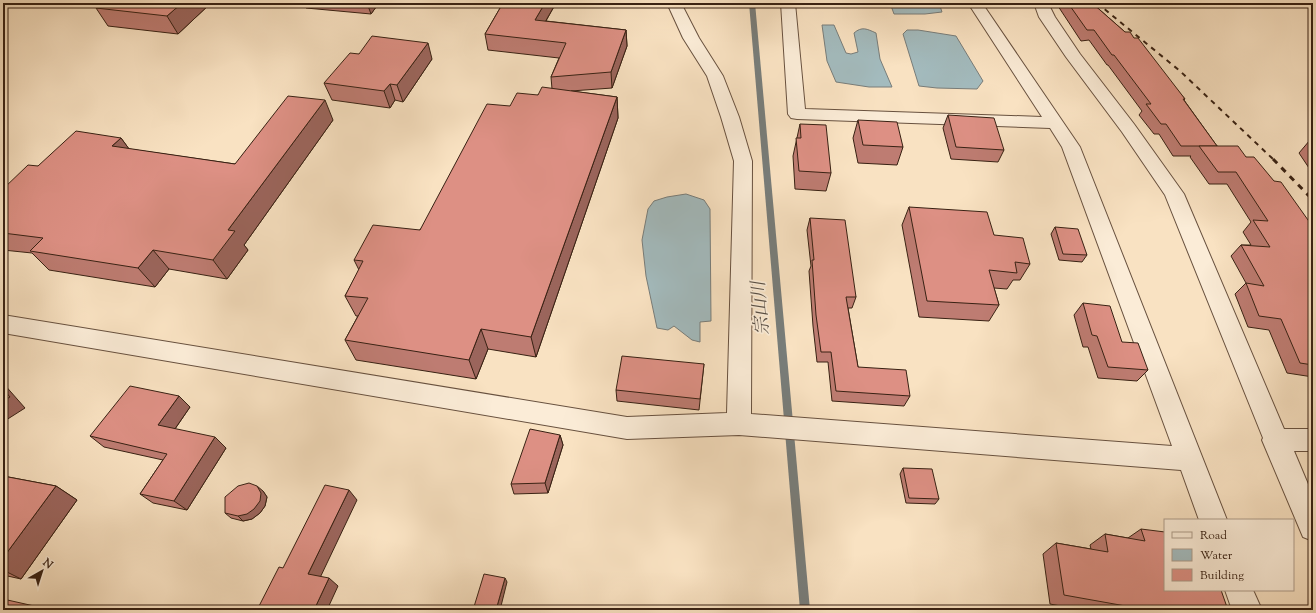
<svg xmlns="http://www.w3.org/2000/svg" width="1316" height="613" viewBox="0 0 1316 613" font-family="'Sorts Mill Goudy','Noto Serif JP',serif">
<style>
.water{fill:#a3bbbe;stroke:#787d7a}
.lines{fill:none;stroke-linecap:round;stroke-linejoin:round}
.stream{fill:#787d7a;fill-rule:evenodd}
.minor-casing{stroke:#68513f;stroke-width:2}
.minor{fill:#fbecd7;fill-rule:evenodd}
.rail-far1{stroke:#382113;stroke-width:2;stroke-dasharray:5 5;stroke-linecap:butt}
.rail{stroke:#382113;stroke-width:3;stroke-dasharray:6 6;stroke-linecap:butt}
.wall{fill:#be7c72;stroke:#382113}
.shaded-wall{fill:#9b655c;stroke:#382113}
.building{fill:#dd9084;stroke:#382113}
.labels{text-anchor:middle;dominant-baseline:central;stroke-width:3.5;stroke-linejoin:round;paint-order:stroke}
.water-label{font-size:18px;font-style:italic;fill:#584f46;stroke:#fbecd7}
</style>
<rect width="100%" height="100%" fill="#f9e2c2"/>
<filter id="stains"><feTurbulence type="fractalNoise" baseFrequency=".005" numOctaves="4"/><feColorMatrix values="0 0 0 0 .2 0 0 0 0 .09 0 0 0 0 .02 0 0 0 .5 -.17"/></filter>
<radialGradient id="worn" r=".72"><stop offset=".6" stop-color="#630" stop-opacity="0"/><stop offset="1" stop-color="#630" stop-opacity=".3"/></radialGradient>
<g class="water">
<polygon points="890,3 939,3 942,12 925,14 894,14"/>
<path d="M822,25H834L846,53L851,54L858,52L854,33C862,26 867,29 876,33L880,59L892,87H869L836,82L827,61Z"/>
<polygon points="907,30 918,30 956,36 983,81 977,89 937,88 919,86 903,34"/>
<polygon points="686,194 704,200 710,209 711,321 700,322 700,342 692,340 674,326 668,330 657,328 646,276 642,240 648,209 654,201 667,197"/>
</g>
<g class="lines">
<polygon class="stream" points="749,3 755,3 810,610 800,610"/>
<g class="minor-casing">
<g id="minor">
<polygon points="667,3 681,3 699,38 723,76 739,117 752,161 751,414 1172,446 1062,147 1050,128 797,119 791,118 788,114 781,3 795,3 805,109 1042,117 968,3 982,3 1080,147 1227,520 1199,520 1181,470 739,435 627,439 3,333 3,315 627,417 727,413 734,161 721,117 707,76 683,38"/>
<polygon points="1034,3 1048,3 1055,17 1080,54 1134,124 1184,194 1284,429 1313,429 1313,451 1294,451 1313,496 1313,541 1303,537 1262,440 1263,438 1165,195 1122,132 1066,57 1039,17"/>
<polygon points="1225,590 1253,590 1262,610 1232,610"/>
</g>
</g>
<use href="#minor" class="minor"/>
<polyline class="rail-far1" points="1097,3 1180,71 1274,160"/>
<polyline class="rail" points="1273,159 1313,200"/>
</g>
<g class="wall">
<polygon points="211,3 178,34 108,26 96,8"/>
<polygon points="304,3 379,3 371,14 306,8"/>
<polygon points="503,3 556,3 546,21 626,30 627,46 612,88 571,91 617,97 618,118 536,357 488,349 476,379 356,360 345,340 358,316 356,316 345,296 359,270 354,260 420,230 510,106 538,95 552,89 551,77 559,58 488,50 485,34"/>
<polygon points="1056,3 1092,3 1125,32 1134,38 1185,99 1184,100 1217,146 1246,157 1274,181 1313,227 1313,377 1287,373 1269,330 1248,327 1235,294 1246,283 1231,256 1241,245 1251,245 1243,232 1251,222 1227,184 1209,184 1190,157 1191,156 1173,156 1159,134 1154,134 1139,115 1142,111 1108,65 1107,65 1089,40 1081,41"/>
<polygon points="359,54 432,59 403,102 395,100 390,108 332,100 324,83"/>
<polygon points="948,115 1004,150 998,162 951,159 943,128"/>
<polygon points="333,120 244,245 248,250 227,279 169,269 155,287 49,270 32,253 3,250 3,189 38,166 121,138 129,149 235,164"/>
<polygon points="858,120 903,147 897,165 858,163 853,138"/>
<polygon points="800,124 831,173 826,191 795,189 793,156"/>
<polygon points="1310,140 1313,140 1313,174 1299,153"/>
<polygon points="909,207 994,235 1030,264 1020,280 1013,280 1007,289 994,288 999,305 989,321 919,317 902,225"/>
<polygon points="810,218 856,297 852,308 848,308 858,367 910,396 904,406 832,401 828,362 817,362 813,326 809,271 811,266 807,230"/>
<polygon points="1055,227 1087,255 1082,262 1059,260 1051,234"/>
<polygon points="1083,303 1122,342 1148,370 1137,381 1098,378 1088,347 1083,347 1074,315"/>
<polygon points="704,364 699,410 617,401 616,390"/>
<polygon points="179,396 190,407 175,429 226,448 187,510 153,503 140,494 163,460 104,447 90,436"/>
<polygon points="560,435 563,445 548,493 514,494 511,484"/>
<polygon points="903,468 939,499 935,504 906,503 900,474"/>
<polygon points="3,476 56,486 77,500 21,579 3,575"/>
<polygon points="263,491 267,497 265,506 260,513 252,519 243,521 231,518 225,513"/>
<polygon points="1141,529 1228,610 1082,610 1050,604 1043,554 1056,543 1091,549 1090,545 1105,534 1128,538"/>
</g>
<g class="shaded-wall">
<polygon points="182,3 211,3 178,34 167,16"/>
<polygon points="367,3 379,3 371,14"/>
<polygon points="545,3 556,3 537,36 535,20"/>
<polygon points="626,30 627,46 612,88 611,72"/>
<polygon points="428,43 432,59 403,102 397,85"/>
<polygon points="390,84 395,100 390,108 384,91"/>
<polygon points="617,97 618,118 536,357 531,337"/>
<polygon points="325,100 333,120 244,245 248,250 227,279 213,260 228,230"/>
<polygon points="121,138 135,157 112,146"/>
<polygon points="153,250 169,269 155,287 138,268"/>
<polygon points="481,329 488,349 476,379 469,360"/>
<polygon points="3,383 25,408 3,422"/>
<polygon points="179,396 190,407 170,436 158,425"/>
<polygon points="560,435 563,445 548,493 545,483"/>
<polygon points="215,437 226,448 187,510 174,501"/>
<polygon points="56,486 77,500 21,579 3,570 3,558"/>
<polygon points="257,486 263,491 267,497 265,506 260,513 252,519 243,521 238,516"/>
<polygon points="349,490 357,500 318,582 308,574"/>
<polygon points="329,578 338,586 327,610 314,610"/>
<polygon points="505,578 507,582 500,610 496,610"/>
</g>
<g class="building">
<polygon points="103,3 182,3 167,16 96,8"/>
<polygon points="503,3 545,3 535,20 626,30 611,72 551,77 566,43 485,34"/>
<polygon points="1068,3 1092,3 1125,32 1130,32 1134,38 1138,38 1185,99 1183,99 1217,146 1181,146 1166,124 1161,124 1146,104 1151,104 1114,55 1112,55 1094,30 1087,30"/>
<polygon points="372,36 428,43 397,85 390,84 384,91 324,83 350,53 359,54"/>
<polygon points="542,87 617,97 531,337 481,329 469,360 345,340 368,298 345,296 363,261 354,260 373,225 420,230 487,104 510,106 517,93 538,95"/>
<polygon points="288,96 325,100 228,230 235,231 213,260 153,250 138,268 30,251 43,238 3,233 3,189 28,165 38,166 76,131 121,138 112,146 235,164"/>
<polygon points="948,115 994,118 1004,150 956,147"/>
<polygon points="858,120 897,122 903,147 863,145"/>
<polygon points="800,124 826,125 831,173 799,171 796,138 801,138"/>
<polygon points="1310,140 1313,140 1313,144"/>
<polygon points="1199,146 1238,146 1246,157 1254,157 1274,181 1281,182 1313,227 1313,365 1300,363 1281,319 1259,316 1246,283 1264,286 1241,245 1270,247 1253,220 1268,221 1236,172 1218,172"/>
<polygon points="909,207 987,212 994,235 1023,238 1030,264 1015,262 1017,273 989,270 999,305 927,301"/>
<polygon points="810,218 845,220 856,297 846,297 858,367 906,370 910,396 836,391 831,352 821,352 816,315 812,260 814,260"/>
<polygon points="1055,227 1078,229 1087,255 1063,254"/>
<polygon points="1083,303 1110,306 1122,342 1138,343 1148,370 1108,367 1097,336 1092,335"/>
<polygon points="622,356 704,364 700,399 616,390"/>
<polygon points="130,386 179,396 158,425 215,437 174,501 140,494 167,454 90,436"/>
<polygon points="3,389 10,397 3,401"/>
<polygon points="530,429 560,435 545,483 511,484"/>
<polygon points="903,468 932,469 939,499 909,498"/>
<polygon points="3,476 56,486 3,558"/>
<polygon points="249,483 257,486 261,493 260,501 254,509 247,514 238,516 225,513 225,497 238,486"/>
<polygon points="325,485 349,490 308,574 329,578 314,610 257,610 279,567 283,568"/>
<polygon points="1141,529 1165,532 1165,590 1221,590 1228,610 1148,610 1064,595 1056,543 1108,552 1105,534 1145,541"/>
<polygon points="484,574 505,578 496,610 473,610"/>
<polygon points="3,599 52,610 3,610"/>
</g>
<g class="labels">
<g class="water-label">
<text transform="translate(762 308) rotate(-95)">宗山川</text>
</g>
</g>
<rect width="1316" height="613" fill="none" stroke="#f9e2c2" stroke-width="16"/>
<rect x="4" y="4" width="1308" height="605" fill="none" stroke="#382113" stroke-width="2"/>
<rect x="8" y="8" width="1300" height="597" fill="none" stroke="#382113"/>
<rect x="1164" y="519" width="130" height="72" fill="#fbecd7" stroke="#ad9b89"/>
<rect x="1172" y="532" width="20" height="6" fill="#fbecd7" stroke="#ad9b89"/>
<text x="1200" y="539" font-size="12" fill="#382113">Road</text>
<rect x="1172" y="549" width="20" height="12" fill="#a3bbbe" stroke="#ad9b89"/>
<text x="1200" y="559" font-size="12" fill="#382113">Water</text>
<rect x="1172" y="569" width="20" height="12" fill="#dd9084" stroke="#ad9b89"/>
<text x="1200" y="579" font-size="12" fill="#382113">Building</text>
<g transform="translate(42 571) rotate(39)" stroke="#fbecd7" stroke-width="3" paint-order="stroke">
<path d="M0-3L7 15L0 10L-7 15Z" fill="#382113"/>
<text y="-6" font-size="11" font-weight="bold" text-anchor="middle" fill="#382113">N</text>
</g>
<rect width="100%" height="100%" filter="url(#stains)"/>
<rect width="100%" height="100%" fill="url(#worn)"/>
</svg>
